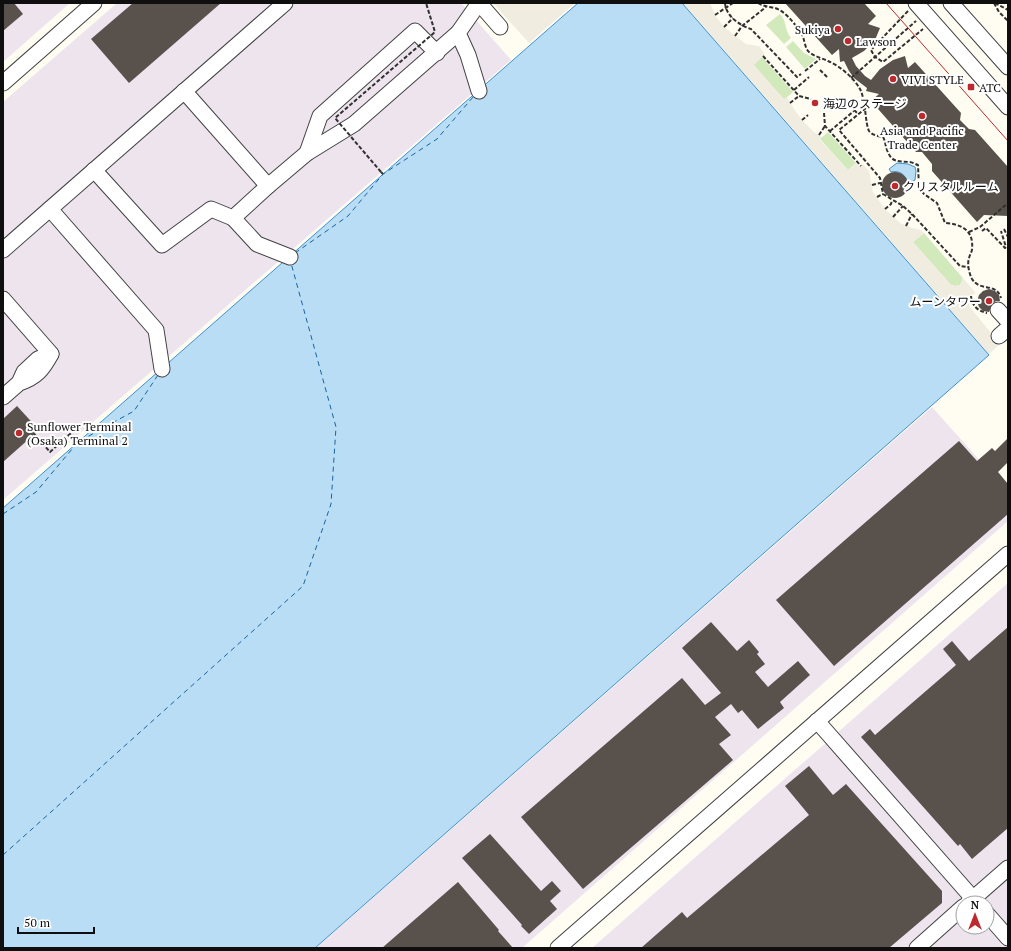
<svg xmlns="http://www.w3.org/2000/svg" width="1011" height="951" viewBox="0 0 1011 951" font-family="'PT Serif','Noto Sans JP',serif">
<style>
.industrial{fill:#ede4ee;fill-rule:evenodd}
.green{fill:#d2e9bc}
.plaza{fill:#f0ece0}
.water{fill:#b8ddf5;stroke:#4090cb}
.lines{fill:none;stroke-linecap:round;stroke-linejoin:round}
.ferry{stroke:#1a63a0;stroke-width:1;stroke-dasharray:5 4;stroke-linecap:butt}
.building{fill:#58514c}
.minor-casing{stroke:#424242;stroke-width:17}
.path{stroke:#313131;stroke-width:2;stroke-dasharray:4 2;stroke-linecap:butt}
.minor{stroke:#fff;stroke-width:15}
.tram{stroke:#be292d;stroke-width:1}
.path-bridge{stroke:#313131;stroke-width:2;stroke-dasharray:4 2;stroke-linecap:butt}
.poi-dot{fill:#be292d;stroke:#fff;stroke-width:1.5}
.labels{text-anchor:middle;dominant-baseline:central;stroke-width:4;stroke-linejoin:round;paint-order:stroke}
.poi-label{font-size:12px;fill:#0f0f0f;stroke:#fff;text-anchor:start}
</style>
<rect width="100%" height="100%" fill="#fffdf2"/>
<g class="industrial">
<polygon points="3,3 70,3 3,62"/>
<polygon points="117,3 461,3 511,60 3,500 3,102"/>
<polygon points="932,407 1008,492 1008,521 522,948 316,948"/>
<path d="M1008,583V948H592ZM963,903H987V927H963Z"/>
</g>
<g class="green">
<path d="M780,14C787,21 784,29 791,38L784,44L766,25Z"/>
<polygon points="793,41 804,53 816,59 805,69 786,47"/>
<polygon points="762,57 793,92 784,100 753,65"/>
<polygon points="828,132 856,163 848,170 820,139"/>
<polygon points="924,233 962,277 962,281 960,285 955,286 951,285 913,242"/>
</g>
<g class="plaza">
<polygon points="493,3 575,3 529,43"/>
<polygon points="683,3 710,3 715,15 724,27 746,44 759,46 765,54 754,65 784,99 787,97 794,109 802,120 814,132 822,137 820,140 848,170 856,163 859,167 863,164 869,171 873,192 885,209 900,223 912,228 921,230 924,233 913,242 951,285 955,286 960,285 962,281 962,277 975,292 975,294 967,296 970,307 1000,344 989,354"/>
</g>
<g class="water">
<polygon points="578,3 682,3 989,355 315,948 3,948 3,508"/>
<path d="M897,163L908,164L915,167L916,171L915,180L908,184C906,175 900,170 891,172L889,169Z"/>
</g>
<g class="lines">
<g class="ferry">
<polyline points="295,253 348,216 383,174 437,139 474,96"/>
<polyline points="3,514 36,492 78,442 134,411 158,375"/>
<polyline points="3,855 303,586 331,504 336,427 291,263"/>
</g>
</g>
<g class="building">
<polygon points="3,3 14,3 23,14 3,31"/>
<polygon points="133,3 221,3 129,83 91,39"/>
<polygon points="785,3 864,3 876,16 868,24 880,28 875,40 864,51 852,58 856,66 865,76 871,80 880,69 893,60 905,56 908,68 915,62 961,113 960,120 969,129 975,130 1008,167 1008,216 984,215 977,222 932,171 932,164 922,152 916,152 871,101 879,94 866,91 867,88 854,78 849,71 844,61 840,62 839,49 832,55"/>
<circle cx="895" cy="185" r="13"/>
<polygon points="989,289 995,291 999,295 1000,301 996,301 992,304 989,312 983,311 979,307 977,301 979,295 983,291"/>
<polygon points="17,406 39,430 3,462 3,419"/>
<polygon points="1008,438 1008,462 998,472 1008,484 1008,514 834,666 776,600 959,441 977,461 992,448 995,451"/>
<polygon points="711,622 737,651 749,640 759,652 757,654 765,664 755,672 768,687 798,661 810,675 780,702 784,708 758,729 742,710 738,713 731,704 715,717 731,735 719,744 733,760 583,889 521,817 682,678 705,705 721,693 682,648"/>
<polygon points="1008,627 1008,828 972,859 960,844 958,846 861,737 870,729 875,735 956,665 943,649 952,641 969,661"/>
<polygon points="809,766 833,795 846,784 942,891 942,903 889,948 641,948 682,912 687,918 809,815 785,786"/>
<polygon points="490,834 541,891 552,881 561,891 550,901 557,909 529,934 521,926 522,925 462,858"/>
<polygon points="458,882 499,930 498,931 513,948 382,948"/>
</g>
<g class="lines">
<g class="minor-casing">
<g id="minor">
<polyline points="479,3 500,27"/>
<polyline points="916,3 1008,107"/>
<polyline points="951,3 1008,67"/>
<polyline points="3,83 94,3"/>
<polyline points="184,91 268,186 307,153 354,124 458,33"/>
<polyline points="479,91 468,55 458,33 479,3"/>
<polyline points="307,153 320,116 415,31 437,53"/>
<polyline points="94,170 162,245 211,209 233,218 268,186"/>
<polyline points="50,209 156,330 162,369"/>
<polyline points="233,218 257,244 290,257"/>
<polyline points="3,250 285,3"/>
<polyline points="3,299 51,354"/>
<polyline points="998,310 1008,321"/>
<polyline points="999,336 1008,328"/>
<path d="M3,397L19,383L24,372L38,359L51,354C43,369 36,378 19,383"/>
<polyline points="817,721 977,903"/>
<polyline points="968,903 1008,868"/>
<polyline points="987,914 1008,938"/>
<polyline points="558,948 1008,554"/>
<polyline points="917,948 963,907"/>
</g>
</g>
<g class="path">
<path d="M725,3C726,16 739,25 751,29L797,77L801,74"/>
<path d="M758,3C763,6 769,7 775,8C785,11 793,22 800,31C805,37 804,48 809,52C815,57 822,58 828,61C840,66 854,78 860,89C866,101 865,123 869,131C872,135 878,136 883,137C886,142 885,147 888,152C892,163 900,161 909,162C912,162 915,164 918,165L919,188L924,194L937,203L945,223C961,224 974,230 972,249C972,252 970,254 969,258C967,264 969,273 972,279C980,292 996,282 1001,298"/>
<polyline points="994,3 999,12 1008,21"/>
<polyline points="995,3 1008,10"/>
<polyline points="908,11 871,50 875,57 883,62 923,29"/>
<polyline points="715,15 733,3"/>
<polyline points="724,27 733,18"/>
<polyline points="735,36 742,26 766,7"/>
<polyline points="763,56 799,96 811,99"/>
<polyline points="820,70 828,78"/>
<polyline points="805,71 820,59"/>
<polyline points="851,78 916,21"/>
<polyline points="794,90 809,77"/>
<polyline points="846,101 858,114"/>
<polyline points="790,103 799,96"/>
<polyline points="866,108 839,130 880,178 883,194 903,206 912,214 960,266 968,267"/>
<polyline points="824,113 825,126 861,166"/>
<polyline points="802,120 808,115"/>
<polyline points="830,131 854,111"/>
<polyline points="819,135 825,126"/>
<polyline points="381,172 383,174"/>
<polyline points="872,185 880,183"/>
<polyline points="877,197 883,194"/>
<polyline points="885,209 891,204 892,200"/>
<polyline points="893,217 903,206"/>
<polyline points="906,226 912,214"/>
<polyline points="1004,229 1008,237"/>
<polyline points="982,231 986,228 1005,248 1006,247 1001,231"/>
<polyline points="969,232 980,227 1008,203"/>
<path d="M971,296C972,305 977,311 987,313"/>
<polyline points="34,434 50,452 70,434 78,442"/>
</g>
<use href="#minor" class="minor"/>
<polyline class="tram" points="886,3 1008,141"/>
<polyline class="path-bridge" points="381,172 335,118 435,32 426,3"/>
</g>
<g class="poi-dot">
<circle cx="838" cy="29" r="4"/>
<circle cx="848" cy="41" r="4"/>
<circle cx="893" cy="79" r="4"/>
<rect x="967" y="83" width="8" height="8" rx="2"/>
<circle cx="815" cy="103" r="4"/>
<circle cx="922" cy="116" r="4"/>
<circle cx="895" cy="186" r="4"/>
<circle cx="989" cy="301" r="4"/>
<circle cx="19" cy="433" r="4"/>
</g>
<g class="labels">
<g class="poi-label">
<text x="830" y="29" text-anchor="end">Sukiya</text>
<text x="856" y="41">Lawson</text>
<text x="901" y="79">VIVI STYLE</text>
<text x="979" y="87">ATC</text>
<text x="823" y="103">海辺のステージ</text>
<text x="922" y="130" text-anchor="middle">Asia and Pacific<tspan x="922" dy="14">Trade Center</tspan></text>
<text x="903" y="186">クリスタルルーム</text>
<text x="981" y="301" text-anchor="end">ムーンタワー</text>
<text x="27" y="426">Sunflower Terminal<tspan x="27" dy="14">(Osaka) Terminal 2</tspan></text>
</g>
</g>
<rect width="1011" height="951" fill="none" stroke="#0f0f0f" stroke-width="8"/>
<g transform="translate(975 915)"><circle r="19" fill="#ffffff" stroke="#9f9f9f"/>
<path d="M0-3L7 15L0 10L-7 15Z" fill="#be292d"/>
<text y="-6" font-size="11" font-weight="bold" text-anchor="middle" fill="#0f0f0f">N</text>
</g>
<path d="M18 927v6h76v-6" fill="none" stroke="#0f0f0f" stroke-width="2"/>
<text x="24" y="927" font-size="12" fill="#0f0f0f" stroke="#ffffff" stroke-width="3" paint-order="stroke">50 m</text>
</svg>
